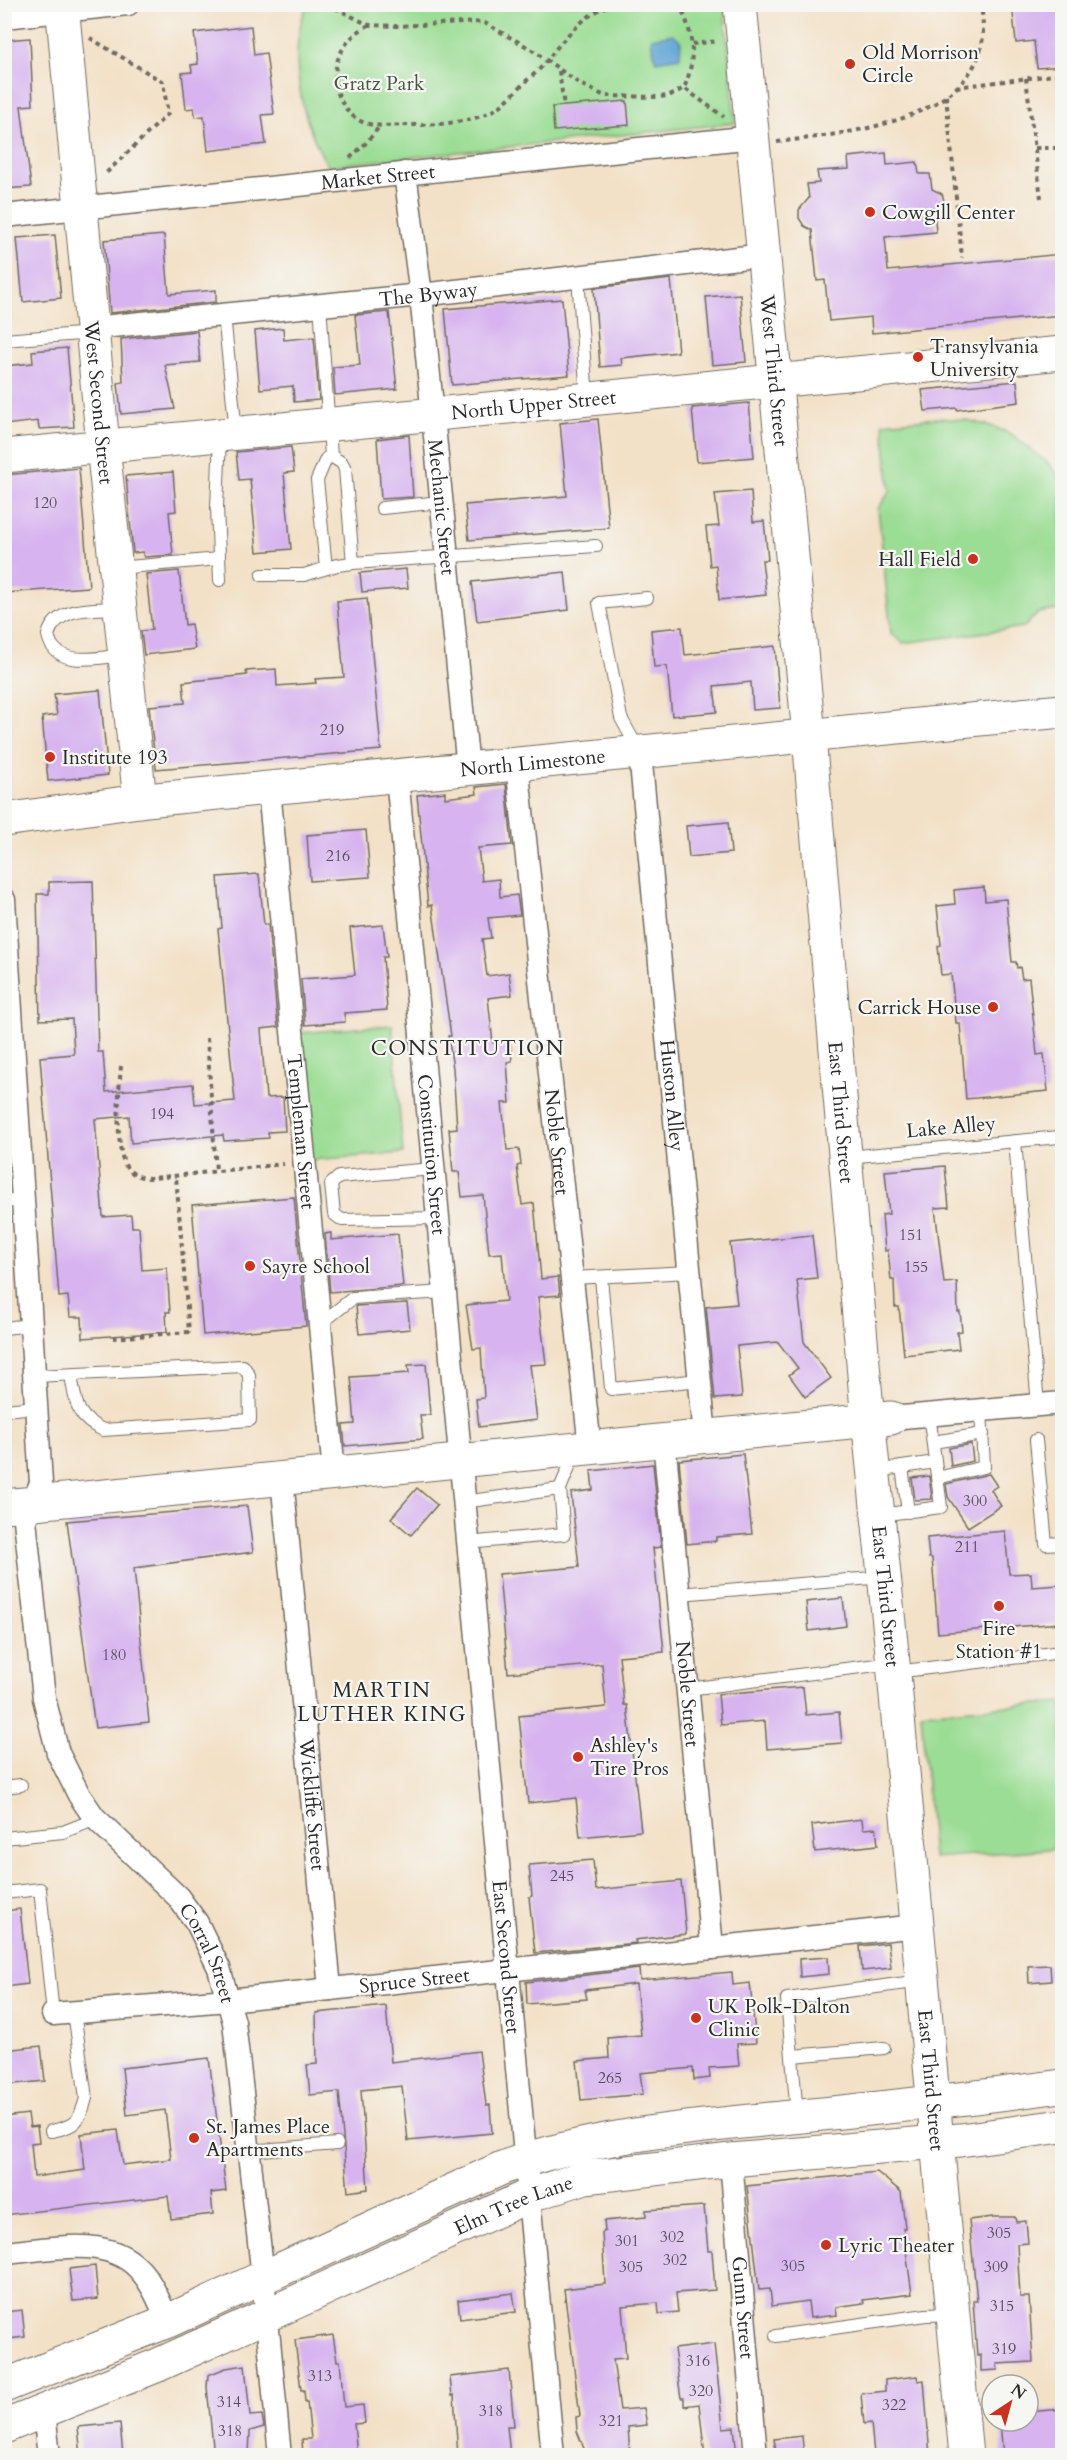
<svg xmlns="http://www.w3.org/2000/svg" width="1067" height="2460" viewBox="0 0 1067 2460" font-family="Cardo,serif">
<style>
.green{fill:#9bdd94;stroke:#638460;stroke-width:1.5}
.water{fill:#5fa4d5;stroke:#456880;stroke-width:1.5}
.building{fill:#d7b4ef}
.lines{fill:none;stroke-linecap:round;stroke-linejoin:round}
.lane-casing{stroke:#716b62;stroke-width:14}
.street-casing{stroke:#716b62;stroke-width:25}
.secondary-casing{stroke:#716b62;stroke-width:35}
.path{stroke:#716b62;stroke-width:4;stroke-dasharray:4.5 4.5;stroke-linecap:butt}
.lane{stroke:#fff;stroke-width:12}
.street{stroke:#fff;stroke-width:22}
.secondary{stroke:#fff;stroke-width:33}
.poi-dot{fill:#c8321e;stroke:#f6f6f2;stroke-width:2}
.labels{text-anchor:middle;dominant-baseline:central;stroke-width:4.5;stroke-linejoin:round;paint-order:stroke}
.number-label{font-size:16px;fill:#564d5c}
.poi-label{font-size:20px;fill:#2b2b2b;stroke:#f6f6f2;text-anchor:start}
.park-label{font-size:20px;fill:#475845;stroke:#f6f6f2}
.street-label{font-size:20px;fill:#2b2b2b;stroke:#f6f6f2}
.neighbourhood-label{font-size:21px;letter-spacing:1.5px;fill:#2b2b2b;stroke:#f6f6f2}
</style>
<rect width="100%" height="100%" fill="#f6f6f2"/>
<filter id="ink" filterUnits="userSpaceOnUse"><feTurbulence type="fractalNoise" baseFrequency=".0167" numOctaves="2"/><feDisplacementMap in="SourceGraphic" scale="12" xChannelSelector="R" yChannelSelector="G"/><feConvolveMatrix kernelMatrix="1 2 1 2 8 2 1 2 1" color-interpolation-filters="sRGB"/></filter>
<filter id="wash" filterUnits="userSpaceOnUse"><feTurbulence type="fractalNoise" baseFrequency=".008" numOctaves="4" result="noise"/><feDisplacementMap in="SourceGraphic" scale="24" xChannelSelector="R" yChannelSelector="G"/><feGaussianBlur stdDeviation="1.35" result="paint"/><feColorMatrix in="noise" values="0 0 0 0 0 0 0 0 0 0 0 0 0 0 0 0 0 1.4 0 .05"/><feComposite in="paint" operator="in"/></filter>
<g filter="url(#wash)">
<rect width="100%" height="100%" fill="#f3e1c7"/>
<g class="green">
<path d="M307,5H724L735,123L328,166C301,122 286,54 307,5Z"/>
<polygon points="938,418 965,420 991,426 1011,434 1048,463 1062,480 1062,609 1038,613 1024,627 903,643 891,633 878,509 890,491 883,423"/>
<polygon points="392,1025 403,1153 310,1160 300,1033"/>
<polygon points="1062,1702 1062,1848 933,1858 921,1713"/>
</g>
<polygon class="water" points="673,34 681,41 680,57 656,61 651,41 652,38"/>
<g id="blocks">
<g class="building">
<polygon points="1012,4 1062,4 1062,66 1037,68 1034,41 1016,43"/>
<polygon points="251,26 254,55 266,53 274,114 262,115 266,144 208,151 204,116 195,117 194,108 186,109 182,73 192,72 191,65 198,64 194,33"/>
<polygon points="30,38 33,105 21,106 31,187 4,189 4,40"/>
<polygon points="627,101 629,125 554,131 552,107"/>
<polygon points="886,153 887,165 917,162 919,174 930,174 932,189 942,194 945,204 935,220 936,232 885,237 888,271 1062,254 1062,315 872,333 871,317 829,321 825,280 817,281 812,230 804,226 799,218 799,210 809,198 807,184 819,183 817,171 849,169 848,157"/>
<polygon points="55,235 61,298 23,302 17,238"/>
<polygon points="164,235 169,294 216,290 216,302 110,313 104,240"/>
<polygon points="671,279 678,352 621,358 622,365 600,367 594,288"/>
<polygon points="740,294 746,362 712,365 706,297"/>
<polygon points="562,299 569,375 452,385 445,309"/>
<polygon points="389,312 397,389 335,395 333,367 360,365 355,315"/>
<polygon points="283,328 284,340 314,337 319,400 294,402 293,386 260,389 255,331"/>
<polygon points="197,331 200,362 165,365 175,409 121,414 118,383 123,382 121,339"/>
<polygon points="67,348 74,427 39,429 38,421 4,425 4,366 33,363 32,351"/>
<polygon points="1017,381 1019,402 957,410 957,408 925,411 922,390"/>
<polygon points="749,403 754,457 697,462 692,408"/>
<polygon points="598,419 609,528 469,540 465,505 567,496 560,423"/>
<polygon points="409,435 413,497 381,499 377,439"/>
<polygon points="291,447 294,472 284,473 291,549 257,552 250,479 239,480 236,452"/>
<polygon points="79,468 89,587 4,593 4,475"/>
<polygon points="173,472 176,511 169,512 173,555 144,557 143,552 133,553 126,476"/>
<polygon points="751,491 753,522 764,521 768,560 762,560 766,595 719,600 716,565 710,566 706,527 719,526 715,494"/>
<polygon points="406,569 408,588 362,592 360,573"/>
<polygon points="179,571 185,625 191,624 195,649 144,655 141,631 152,630 146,574"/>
<polygon points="565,572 569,610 477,621 472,582"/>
<polygon points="367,598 381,750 156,769 149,706 185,703 183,682 247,675 246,671 276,669 277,686 316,683 315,679 344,677 337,601"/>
<polygon points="682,627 685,655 775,646 780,708 753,710 751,682 714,686 717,712 672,716 667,666 654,667 651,630"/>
<polygon points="100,690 108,775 48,781 42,717 57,715 54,694"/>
<polygon points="506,784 512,845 478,848 482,881 499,879 500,897 517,895 520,915 488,918 491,938 482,939 487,976 509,973 512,995 488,998 493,1043 510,1041 512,1061 507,1062 510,1103 502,1103 507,1150 519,1149 521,1165 517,1166 522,1205 534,1203 541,1279 558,1277 560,1295 538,1297 546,1364 530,1365 537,1420 479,1427 476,1399 484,1398 481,1348 473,1349 466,1305 506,1301 502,1253 489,1254 483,1195 462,1197 459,1172 453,1172 449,1129 457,1128 453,1068 448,1036 451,1036 432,905 428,906 417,795 445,792 445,798 477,794 476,787"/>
<polygon points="728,822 731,853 689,857 686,826"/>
<polygon points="366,830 370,877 310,881 307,835"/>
<polygon points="259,874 264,925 268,924 278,1027 261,1029 266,1098 283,1097 285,1131 268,1132 269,1138 224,1141 223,1135 131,1143 129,1116 95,1119 103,1217 131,1215 132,1227 139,1227 142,1270 167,1268 170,1312 166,1312 167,1332 83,1338 82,1317 70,1317 68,1296 59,1297 40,1057 74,1054 72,1019 40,1020 37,894 49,894 49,882 93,881 98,1052 103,1052 106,1092 193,1084 195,1104 235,1101 218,929 222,928 218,877"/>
<polygon points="984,887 985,901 1006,899 1012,962 1016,962 1017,968 1020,967 1022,979 1029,978 1037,1055 1044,1054 1048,1091 966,1099 960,1023 956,1023 951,974 941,975 938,946 941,945 937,906 955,904 954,890"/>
<polygon points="383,925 387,957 383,957 387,1010 344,1013 345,1022 305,1025 301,979 355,975 350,928"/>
<polygon points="945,1166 949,1207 935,1208 944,1283 957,1282 958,1312 960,1312 962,1331 957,1332 959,1349 904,1355 899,1307 895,1307 894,1280 891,1280 888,1250 885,1251 882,1215 889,1214 885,1171"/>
<polygon points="294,1197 306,1326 203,1335 192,1205"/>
<polygon points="331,1233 331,1240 398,1234 403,1286 330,1292 325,1234"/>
<polygon points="812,1235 817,1278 797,1280 804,1342 831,1378 805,1397 789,1375 798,1368 778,1342 737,1346 742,1397 715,1399 706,1307 737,1304 730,1243"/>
<polygon points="407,1303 410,1329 359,1334 356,1306"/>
<polygon points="426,1364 430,1415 420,1415 423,1439 345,1446 343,1425 355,1424 351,1377 409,1373 408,1365"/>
<polygon points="971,1444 973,1461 951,1466 949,1448"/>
<polygon points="743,1454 752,1534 716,1537 716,1541 687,1544 679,1460"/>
<polygon points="653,1464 661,1547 653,1548 664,1652 619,1656 624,1705 627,1705 641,1831 580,1837 576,1798 528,1803 519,1716 606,1707 602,1664 508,1673 499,1574 579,1567 571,1493 593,1490 591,1471"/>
<polygon points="989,1474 997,1486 991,1490 1001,1506 968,1527 948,1497 946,1484"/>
<polygon points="929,1476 932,1499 915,1500 912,1478"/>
<polygon points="417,1488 437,1505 411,1535 391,1518"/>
<polygon points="247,1506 253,1552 134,1568 149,1722 95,1728 67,1521"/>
<polygon points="1005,1531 1009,1574 1031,1573 1032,1587 1059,1585 1061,1623 938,1633 932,1558 929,1558 927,1538"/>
<polygon points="843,1598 846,1626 809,1631 806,1602"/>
<polygon points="803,1687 806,1715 839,1712 842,1743 767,1749 765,1721 721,1725 718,1694"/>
<polygon points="862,1819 863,1829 876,1828 878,1845 815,1852 812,1825"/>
<polygon points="593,1860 596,1890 681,1881 686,1934 635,1940 636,1943 535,1953 529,1897 532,1896 529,1865"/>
<polygon points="20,1909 28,1984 4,1987 4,1911"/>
<polygon points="888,1943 891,1968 862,1971 860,1946"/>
<polygon points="828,1957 829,1974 800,1977 799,1959"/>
<polygon points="1050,1965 1051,1981 1029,1983 1028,1966"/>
<polygon points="639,1969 640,1980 732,1972 733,1985 750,1983 756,2043 737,2044 739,2066 709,2068 710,2078 694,2080 693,2068 640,2073 643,2094 581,2100 577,2061 609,2058 608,2038 641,2035 636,1984 585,1990 587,1999 527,2004 526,1982"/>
<polygon points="386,2006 391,2062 479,2051 486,2105 490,2105 492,2133 408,2141 402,2086 361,2090 368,2189 348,2192 339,2092 310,2095 307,2065 317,2064 316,2013"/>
<polygon points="41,2046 45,2081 4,2085 4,2050"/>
<polygon points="209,2058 226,2191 211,2193 213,2214 171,2219 168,2196 4,2215 4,2117 28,2114 30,2127 37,2126 39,2142 31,2143 34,2177 85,2170 81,2134 118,2130 123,2165 171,2159 165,2110 127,2115 122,2068"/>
<polygon points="877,2172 901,2192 905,2228 903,2228 912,2294 863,2300 864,2303 836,2307 837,2315 810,2318 808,2301 772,2306 770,2289 759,2290 747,2186"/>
<polygon points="704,2206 708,2251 712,2251 715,2290 676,2293 678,2312 659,2314 658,2303 622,2306 626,2358 613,2359 620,2410 644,2408 647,2425 628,2427 630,2456 587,2456 577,2431 576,2417 580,2416 564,2289 605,2284 602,2232 605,2231 604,2221 646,2217 646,2210"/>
<polygon points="993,2217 1015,2217 1016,2222 1026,2221 1028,2243 1017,2244 1020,2297 1029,2297 1033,2362 997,2364 998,2370 981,2371 981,2355 977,2356 973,2301 977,2301 969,2220"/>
<polygon points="95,2266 98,2299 73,2301 69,2269"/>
<polygon points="513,2293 516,2312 460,2319 458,2300"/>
<polygon points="22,2310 25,2337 8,2339 7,2334 4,2334 4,2312"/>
<polygon points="333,2335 337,2361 340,2361 344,2407 363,2405 365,2423 354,2424 357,2456 303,2456 302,2439 311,2439 307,2402 305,2402 304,2390 301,2390 295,2340"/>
<polygon points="714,2344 723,2428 734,2427 737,2456 705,2456 699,2404 684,2406 684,2398 681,2398 674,2349"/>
<polygon points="245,2365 250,2416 262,2415 264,2427 250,2431 249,2456 214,2456 207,2387 208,2375 226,2368"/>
<polygon points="509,2370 514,2426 507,2426 510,2456 458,2456 454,2395 452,2396 450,2377"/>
<polygon points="917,2376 918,2381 924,2380 930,2456 874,2454 871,2423 864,2424 861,2394 885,2391 885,2380"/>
<polygon points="1062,2409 1062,2456 1003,2456 1000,2421 1028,2421 1028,2412"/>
<polygon points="120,2423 123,2456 81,2456 78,2427"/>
<polygon points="802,2436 804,2456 777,2456 774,2439"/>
</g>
</g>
</g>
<g filter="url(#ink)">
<use href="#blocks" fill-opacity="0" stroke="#716b62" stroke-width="1.5"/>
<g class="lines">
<g class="lane-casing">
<g id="lane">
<polyline points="578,277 587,398"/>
<polyline points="320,305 331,456 342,463 345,469 353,563 596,546"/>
<polyline points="224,315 236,432"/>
<polyline points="4,340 92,333"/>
<polyline points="220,436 217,507 220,580"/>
<polyline points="382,508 441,502"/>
<polyline points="117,568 219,559"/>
<polyline points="326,568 317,480 326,459 331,456"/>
<polyline points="262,575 304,575 337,565 353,563"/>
<path d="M119,608C93,610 57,605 48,635C55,670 99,657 125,655"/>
<polyline points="638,749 621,718 599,603 647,598"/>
<polyline points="1015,1141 1038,1405"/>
<polyline points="847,1157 1059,1137"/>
<polyline points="433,1169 339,1177 331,1184 334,1214 342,1220 437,1218"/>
<polyline points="4,1202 23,1200"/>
<polyline points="601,1277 611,1389 700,1380"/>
<polyline points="572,1278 690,1272"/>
<polyline points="320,1324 353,1298 444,1292"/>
<polyline points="4,1328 31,1325"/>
<path d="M35,1376L243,1366L249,1375L250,1420L103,1430C75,1417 76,1403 71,1375"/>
<polyline points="4,1410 36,1407"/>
<polyline points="1036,1440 1046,1544 1062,1543"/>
<polyline points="933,1442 983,1434"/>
<polyline points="902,1467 908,1512"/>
<polyline points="876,1471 935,1462"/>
<polyline points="937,1478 984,1467 981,1410"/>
<polyline points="560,1489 569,1467 569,1450"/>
<polyline points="463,1502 560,1489 564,1534 467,1543"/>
<polyline points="880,1515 941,1507 929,1414"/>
<polyline points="679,1594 884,1577"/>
<polyline points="895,1672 1062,1652"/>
<polyline points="688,1689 892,1663"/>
<polyline points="4,1787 21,1785"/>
<polyline points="4,1838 63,1832 96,1819"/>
<polyline points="4,1893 40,1889 53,2014"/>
<polyline points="792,2056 884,2048"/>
<polyline points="797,2115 787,1999 921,1981"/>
<path d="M51,2131C74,2127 80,2122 86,2098L74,2012"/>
<polyline points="248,2151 337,2144"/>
<polyline points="776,2336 926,2315 951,2314"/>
</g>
</g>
<g class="street-casing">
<g id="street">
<polyline points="4,17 128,4"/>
<path id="s1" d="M405,173L421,295L468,769"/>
<path id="s2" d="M4,216L753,137"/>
<path id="s3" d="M92,328L421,295L764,255"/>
<path id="s4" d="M640,753L705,1436"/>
<path id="s5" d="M517,764L590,1448"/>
<path id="s6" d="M397,776L553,2456"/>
<path id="s7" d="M269,789L334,1473"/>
<path id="s8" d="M4,900L41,1483L25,1520L44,1698L58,1753L79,1795L94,1817L178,1897L197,1923L219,1968L234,2022L263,2277L280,2456"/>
<polyline points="891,1418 1062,1403"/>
<path id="s9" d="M664,1440L712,1948"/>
<path id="s10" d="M282,1478L330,1989"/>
<path id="s11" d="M53,2014L228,2000L917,1926"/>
<path id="s12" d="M731,2160L756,2456"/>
<path d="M4,2253C47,2250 105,2234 138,2268C152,2282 160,2303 168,2321"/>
<polyline points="44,2413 49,2456"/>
</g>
</g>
<g class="secondary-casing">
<g id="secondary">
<path id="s13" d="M62,4L103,446L140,801"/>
<path id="s14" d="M740,4L809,736L866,1398L893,1663L966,2456"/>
<path id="s15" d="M4,456L1062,353"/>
<path id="s16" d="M4,820L146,800L1062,711"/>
<polyline points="4,1506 891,1418"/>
<path d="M4,2386L168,2321L502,2168C594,2134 694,2127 792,2117C882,2108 972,2098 1062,2086"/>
<path id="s17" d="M4,2427L158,2365L528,2196L585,2177L731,2160L960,2140L1062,2126"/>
</g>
</g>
<g class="path">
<polyline points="327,4 369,25 397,26 483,22 531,49 580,84 605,96 659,97 669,96 684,88 724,117"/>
<path d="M679,4C693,31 697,59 684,88"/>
<path d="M369,25C353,33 339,49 336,67C333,86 340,108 357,119C372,129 393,125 411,125C439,125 475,123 499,107C508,100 517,90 525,82C533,75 542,68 548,59C565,37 585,13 613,4"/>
<polyline points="90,38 163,82 168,114 104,175"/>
<polyline points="692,44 718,41"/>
<polyline points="559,71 564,106"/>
<polyline points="1026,78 1041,198"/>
<polyline points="956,87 1062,74"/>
<polyline points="946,96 962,258"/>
<path d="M777,142C840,134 952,125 979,55C985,39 983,21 981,4"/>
<polyline points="1035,148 1062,148"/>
<polyline points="350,158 365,144 380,126"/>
<polyline points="207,1038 216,1172"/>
<path d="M121,1066C119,1087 114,1155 128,1169C135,1177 145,1178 154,1178L284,1164"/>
<polyline points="113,1338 189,1332 176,1176"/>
</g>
<use href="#lane" class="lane"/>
<use href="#street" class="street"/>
<use href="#secondary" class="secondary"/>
</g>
</g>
<g class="poi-dot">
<circle cx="850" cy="64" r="6"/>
<circle cx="870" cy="212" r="6"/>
<circle cx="918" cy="357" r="6"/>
<circle cx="973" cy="559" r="6"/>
<circle cx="50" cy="757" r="6"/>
<circle cx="993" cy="1007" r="6"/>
<circle cx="250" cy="1266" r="6"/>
<circle cx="999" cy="1606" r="6"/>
<circle cx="578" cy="1757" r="6"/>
<circle cx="696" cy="2018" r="6"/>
<circle cx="194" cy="2138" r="6"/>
<circle cx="826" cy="2245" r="6"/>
</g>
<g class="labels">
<g class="number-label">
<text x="45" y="503">120</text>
<text x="332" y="730">219</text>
<text x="338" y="856">216</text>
<text x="162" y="1114">194</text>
<text x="911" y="1235">151</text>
<text x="916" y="1267">155</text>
<text x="975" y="1501">300</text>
<text x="967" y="1547">211</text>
<text x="114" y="1655">180</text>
<text x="562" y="1876">245</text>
<text x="610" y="2078">265</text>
<text x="999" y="2233">305</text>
<text x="672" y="2237">302</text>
<text x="627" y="2241">301</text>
<text x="675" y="2260">302</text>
<text x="793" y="2266">305</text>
<text x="631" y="2267">305</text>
<text x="996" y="2267">309</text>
<text x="1002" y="2306">315</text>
<text x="1004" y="2349">319</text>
<text x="698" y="2361">316</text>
<text x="320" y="2376">313</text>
<text x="701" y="2391">320</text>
<text x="229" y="2402">314</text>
<text x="894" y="2405">322</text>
<text x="491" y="2411">318</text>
<text x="611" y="2421">321</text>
<text x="230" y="2431">318</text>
</g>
<g class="poi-label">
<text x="862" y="52">Old Morrison<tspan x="862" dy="23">Circle</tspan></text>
<text x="882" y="212">Cowgill Center</text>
<text x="930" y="346">Transylvania<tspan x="930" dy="23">University</tspan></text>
<text x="961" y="559" text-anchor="end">Hall Field</text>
<text x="62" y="757">Institute 193</text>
<text x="981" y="1007" text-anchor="end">Carrick House</text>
<text x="262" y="1266">Sayre School</text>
<text x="999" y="1628" text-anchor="middle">Fire<tspan x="999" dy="23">Station #1</tspan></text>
<text x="590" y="1745">Ashley's<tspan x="590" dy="23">Tire Pros</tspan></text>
<text x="708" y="2006">UK Polk-Dalton<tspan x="708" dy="23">Clinic</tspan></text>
<text x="206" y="2126">St. James Place<tspan x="206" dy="23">Apartments</tspan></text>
<text x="838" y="2245">Lyric Theater</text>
</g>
<g class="park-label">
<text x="379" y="83">Gratz Park</text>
</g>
<g class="street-label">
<text stroke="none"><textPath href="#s2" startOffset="376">Market Street</textPath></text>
<text stroke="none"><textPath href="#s3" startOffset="338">The Byway</textPath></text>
<text stroke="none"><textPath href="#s14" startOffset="368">West Third Street</textPath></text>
<text stroke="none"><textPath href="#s13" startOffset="400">West Second Street</textPath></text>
<text stroke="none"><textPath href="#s15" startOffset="532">North Upper Street</textPath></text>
<text stroke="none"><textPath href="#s1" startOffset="336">Mechanic Street</textPath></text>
<text stroke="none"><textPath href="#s16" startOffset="532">North Limestone</textPath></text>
<text stroke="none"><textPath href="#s4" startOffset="344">Huston Alley</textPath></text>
<text stroke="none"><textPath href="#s14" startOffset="1113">East Third Street</textPath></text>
<text transform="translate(951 1127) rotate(-5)">Lake Alley</text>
<text stroke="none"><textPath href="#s7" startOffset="344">Templeman Street</textPath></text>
<text stroke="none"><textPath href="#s5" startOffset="380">Noble Street</textPath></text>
<text stroke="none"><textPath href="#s6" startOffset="380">Constitution Street</textPath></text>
<text stroke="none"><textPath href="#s14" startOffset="1599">East Third Street</textPath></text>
<text stroke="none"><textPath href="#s9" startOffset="255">Noble Street</textPath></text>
<text stroke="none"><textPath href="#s10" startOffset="328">Wickliffe Street</textPath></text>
<text stroke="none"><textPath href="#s8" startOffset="1114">Corral Street</textPath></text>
<text stroke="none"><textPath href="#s6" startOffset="1186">East Second Street</textPath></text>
<text stroke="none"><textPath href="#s11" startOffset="363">Spruce Street</textPath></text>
<text stroke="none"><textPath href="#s14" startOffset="2085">East Third Street</textPath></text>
<text stroke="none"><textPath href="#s17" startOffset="556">Elm Tree Lane</textPath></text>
<text stroke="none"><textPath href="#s12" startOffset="148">Gunn Street</textPath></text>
</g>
<g class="neighbourhood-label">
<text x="468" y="1048">CONSTITUTION</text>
<text x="382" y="1690">MARTIN<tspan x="382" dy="24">LUTHER KING</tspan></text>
</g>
</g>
<rect width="1067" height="2460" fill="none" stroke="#f6f6f2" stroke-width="24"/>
<g transform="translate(1010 2403) rotate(36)"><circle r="28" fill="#f6f6f2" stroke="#a5a5a2" stroke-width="1.5"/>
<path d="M0-4.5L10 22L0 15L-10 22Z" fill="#c8321e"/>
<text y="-9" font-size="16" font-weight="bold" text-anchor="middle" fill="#2b2b2b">N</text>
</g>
</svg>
